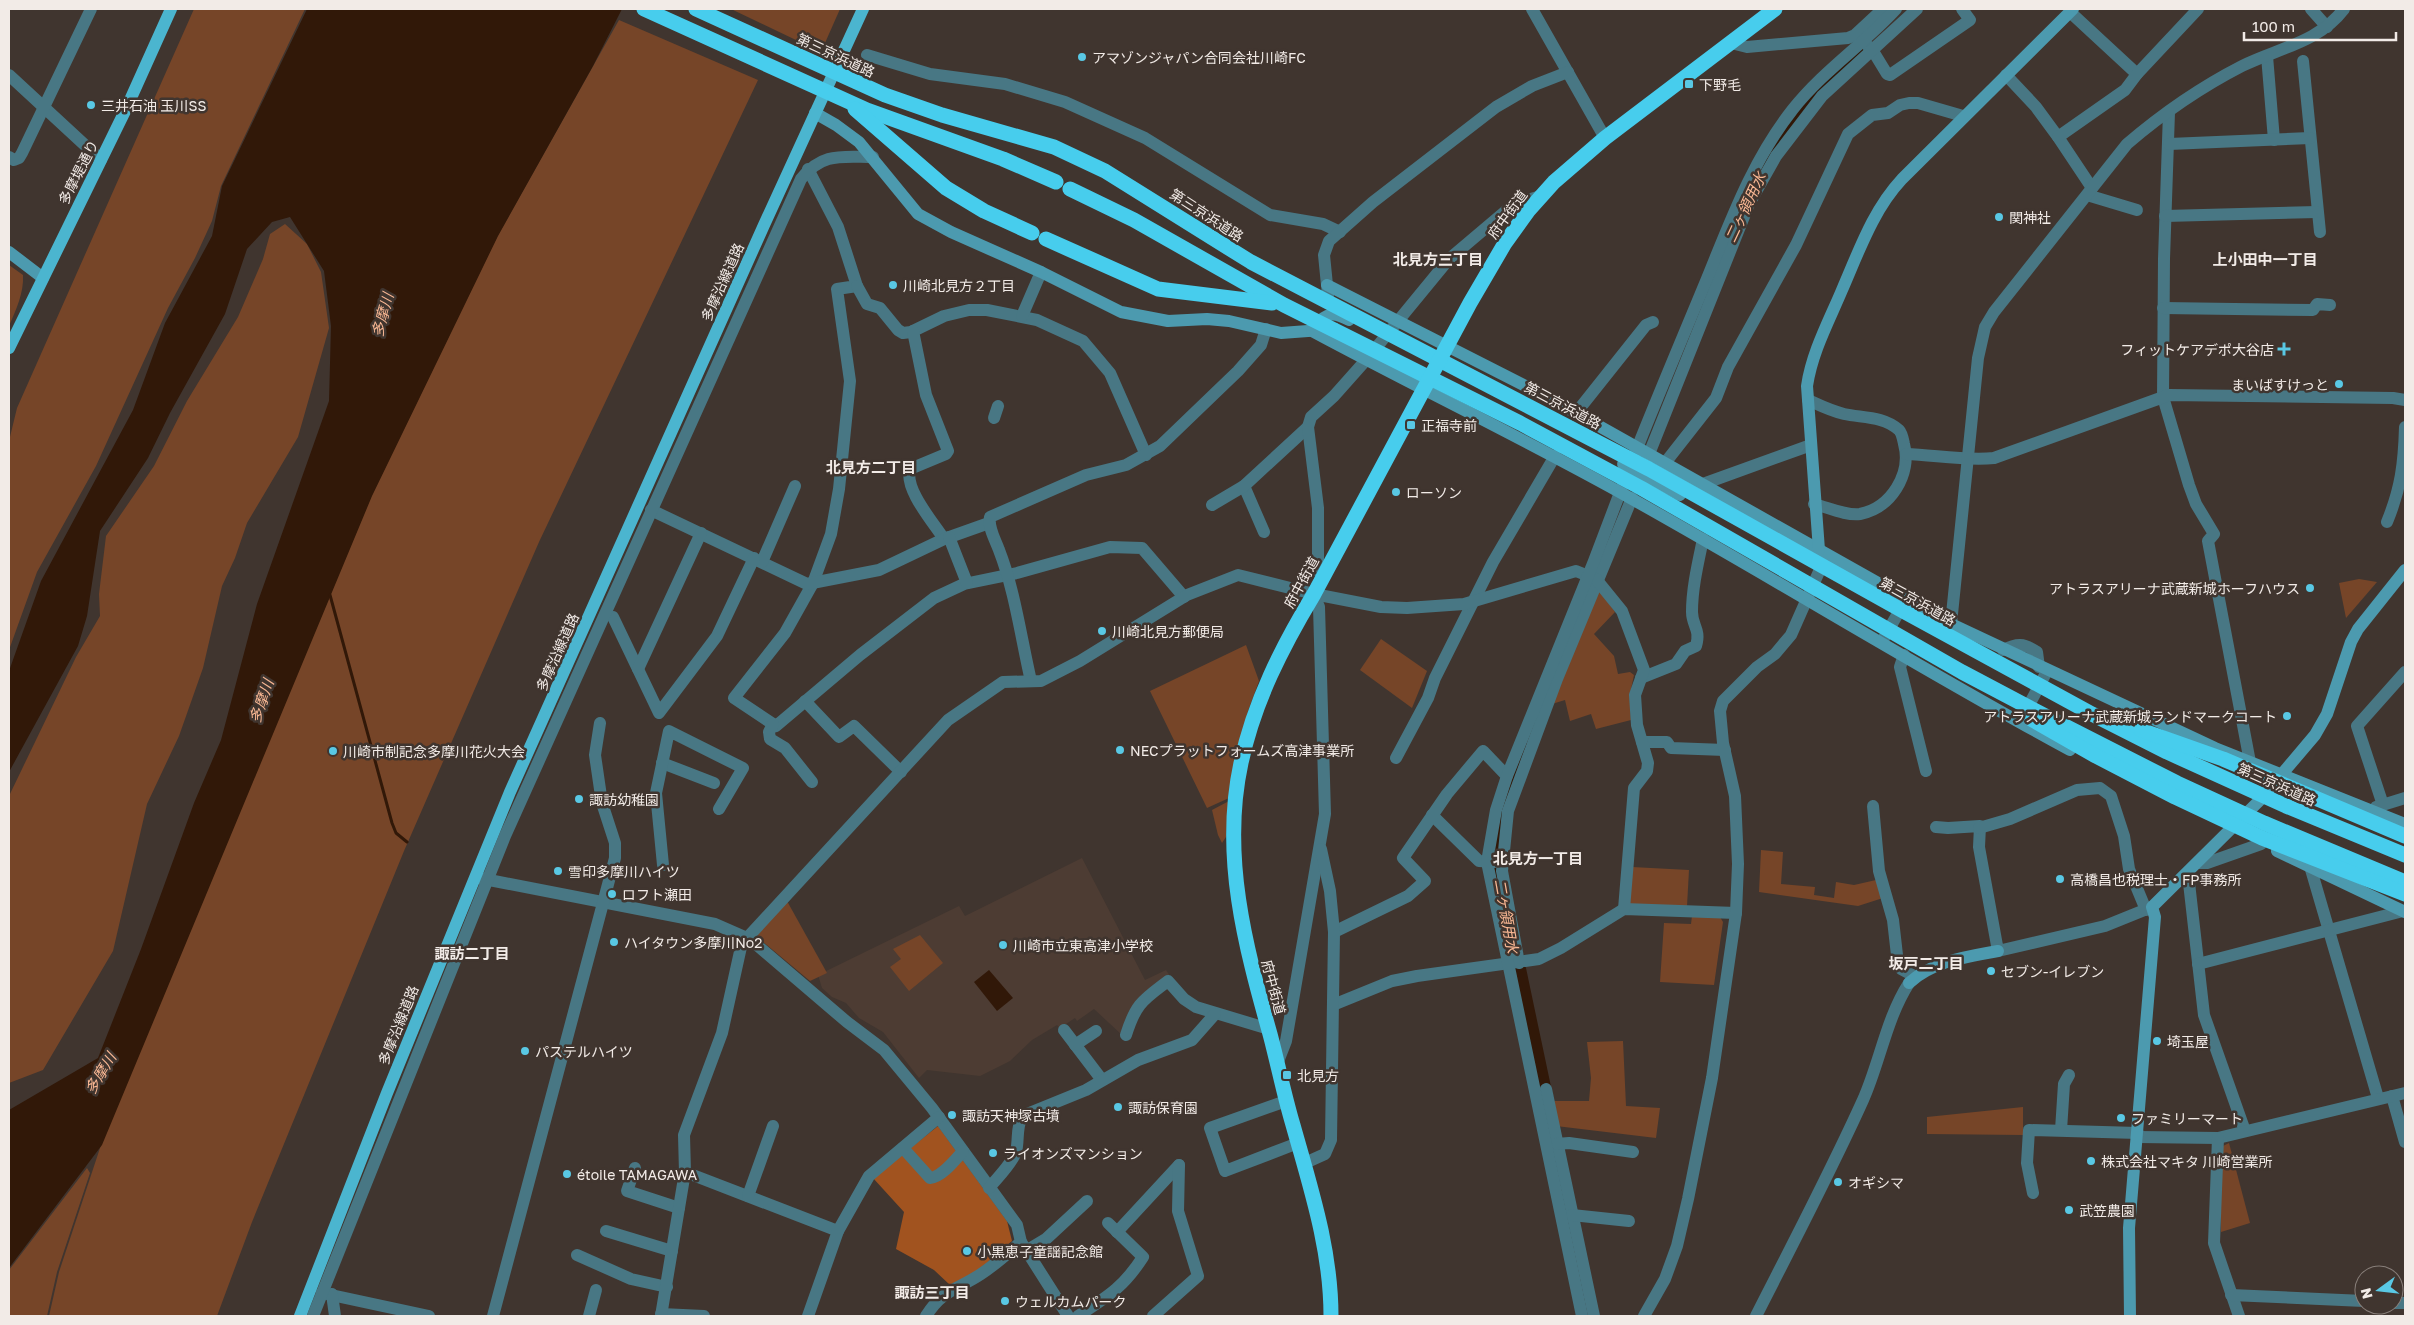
<svg xmlns="http://www.w3.org/2000/svg" width="2414" height="1325" viewBox="0 0 2414 1325" font-family="'Golos Text','Noto Sans JP',sans-serif">
<style>
.built{fill:#4d3c33}
.green{fill:#764528}
.forest{fill:#a1531f}
.water{fill:#311808}
.lines{fill:none;stroke-linecap:round;stroke-linejoin:round}
.stream{stroke:#311808;stroke-width:3}
.river{stroke:#311808;stroke-width:19}
.street{stroke:#487784;stroke-width:12}
.secondary{stroke:#4c9aaf;stroke-width:12}
.primary{stroke:#4bb5cf;stroke-width:12}
.highway{stroke:#47cded;stroke-width:15}
.poi-dot{fill:#59c8e4;stroke:#40352f;stroke-width:2}
.labels{text-anchor:middle;dominant-baseline:central;stroke-width:5;stroke-linejoin:round;paint-order:stroke}
.street-label{font-size:14px;fill:#f2ebe7;stroke:#40352f}
.poi-label{font-size:14px;fill:#f2ebe7;stroke:#40352f;text-anchor:start}
.water-label{font-size:15px;font-style:italic;fill:#fab894;stroke:#40352f}
.neighbourhood-label{font-size:15px;font-weight:bold;fill:#f2ebe7;stroke:#40352f}
</style>
<rect width="100%" height="100%" fill="#40352f"/>
<polygon class="built" points="1082,858 1145,980 1166,970 1170,976 1122,1035 1094,1009 1077,1021 1075,1018 1060,1028 1057,1025 1032,1040 1010,1061 980,1076 927,1070 919,1078 883,1032 859,1018 846,1003 832,997 822,988 818,975 959,906 965,916"/>
<g class="green">
<polygon points="194,9 305,9 221,186 212,221 195,258 168,308 96,466 37,572 9,650 9,441 17,408"/>
<polygon points="731,9 840,9 821,52"/>
<polygon points="619,20 758,80 539,542 404,851 252,1222 217,1316 49,1316 59,1272 101,1145 371,497 497,237"/>
<polygon points="285,224 307,244 321,272 329,328 298,437 247,523 235,558 222,586 203,668 179,736 147,804 113,951 43,1070 9,1083 9,796 76,657 100,616 99,594 106,536 154,466 187,401 238,317 263,259 270,234"/>
<path d="M9,265L23,275C24,293 16,310 9,326Z"/>
<polygon points="2359,579 2377,582 2346,618 2339,583"/>
<polygon points="1598,588 1615,612 1594,634 1614,656 1618,674 1630,672 1634,675 1630,694 1631,720 1596,729 1591,714 1570,721 1565,700 1552,704"/>
<polygon points="1381,639 1427,671 1412,708 1360,670"/>
<polygon points="1246,645 1259,681 1248,711 1229,798 1207,808 1150,691"/>
<polygon points="1229,801 1226,837 1222,843 1218,835 1212,810"/>
<polygon points="1761,850 1783,852 1781,884 1815,887 1814,895 1834,898 1836,882 1854,885 1876,880 1883,898 1858,906 1759,892"/>
<polygon points="1632,867 1689,870 1687,906 1628,905"/>
<polygon points="787,901 827,973 810,981 756,936"/>
<polygon points="1692,916 1720,917 1723,922 1714,985 1660,982 1664,923 1691,924"/>
<polygon points="920,935 943,963 909,991 890,967 901,959 893,949"/>
<polygon points="1623,1041 1626,1106 1660,1108 1656,1138 1556,1126 1552,1101 1589,1101 1591,1078 1587,1042"/>
<polygon points="2023,1107 2023,1135 1927,1134 1927,1117"/>
<polygon points="2229,1143 2250,1223 2221,1232 2221,1147"/>
<polygon points="87,1168 90,1173 57,1272 47,1316 9,1316 9,1270"/>
</g>
<polygon class="forest" points="938,1126 1007,1221 1012,1241 978,1271 950,1285 934,1270 896,1249 904,1212 873,1178"/>
<g class="water">
<polygon points="307,9 622,9 593,66 498,236 372,496 102,1145 9,1268 9,1110 98,1058 141,949 194,803 221,740 257,604 329,401 331,326 324,271 290,217 272,222 247,249 225,314 170,413 148,458 100,531 87,616 78,646 9,772 9,671 41,581 133,410 165,323 212,236 222,186"/>
<polygon points="989,970 1013,998 997,1011 974,982"/>
</g>
<g class="lines">
<polyline class="stream" points="330,595 392,823 396,833 407,842"/>
<g class="river">
<polyline points="1764,164 1812,96 1857,54"/>
<path d="M1499,879C1493,833 1507,793 1524,751"/>
<polyline points="1511,943 1546,1109"/>
</g>
<g class="street">
<polyline points="1532,9 1605,138"/>
<polyline points="2311,9 2327,27"/>
<polyline points="2070,12 2137,74"/>
<polyline points="1731,43 1747,47 1848,38 1855,35 1883,9"/>
<polyline points="1867,45 1873,51 1887,74 1890,75 1970,20 1962,9"/>
<polyline points="867,55 930,74 1005,84 1065,102 1145,138 1270,215 1323,224 1340,232"/>
<polyline points="2267,56 2274,140"/>
<polyline points="2303,61 2320,232"/>
<polyline points="9,75 101,160"/>
<polyline points="2006,75 2036,107 2058,137"/>
<polyline points="2169,112 2164,259 2163,397 2189,485 2196,504 2214,534 2208,541 2250,762"/>
<polyline points="2169,144 2310,138"/>
<polyline points="9,157 14,160 19,158 22,153 91,9"/>
<polyline points="808,169 838,227 857,286 837,289 850,381 839,489 831,534 813,583 785,633 734,698 776,726 860,655 934,598 964,584 1017,573 1110,547 1142,548 1184,597"/>
<polyline points="2092,188 2058,137 2125,90 2137,74 2198,9"/>
<polyline points="2087,195 2137,210"/>
<polyline points="2165,216 2317,212"/>
<polyline points="857,286 867,304 880,308 898,330 903,333 911,332 944,316 969,310 987,310 1037,320 1083,341 1110,373 1146,455"/>
<polyline points="1328,295 1324,255 1329,241 1373,202 1496,107 1532,86 1568,72"/>
<polyline points="2163,308 2313,310 2317,304 2330,305"/>
<polyline points="1022,316 1041,272"/>
<path d="M913,331L926,395L948,451L946,454L910,469C904,489 933,522 944,539"/>
<path d="M1808,400C1819,405 1831,411 1844,414C1863,418 1883,416 1899,430C1902,433 1903,439 1904,444C1912,474 1891,508 1860,514C1846,516 1827,507 1814,504"/>
<polyline points="1576,413 1646,325 1653,322"/>
<polyline points="994,418 998,406"/>
<polyline points="1649,454 1749,204 1776,156 1822,96 1917,9"/>
<path d="M1906,454C1935,455 1965,461 1994,458L2169,395L2393,398L2405,400"/>
<path d="M1634,456C1657,398 1682,339 1706,281C1731,220 1752,161 1793,109C1823,71 1864,44 1896,9"/>
<polyline points="1665,463 1716,398 1728,367 1796,245 1848,134 1872,115 1888,113 1900,105 1909,103 1918,103 1963,116"/>
<polyline points="1703,484 1811,445"/>
<polyline points="1244,486 1264,532"/>
<polyline points="1212,505 1244,486 1308,427"/>
<polyline points="651,510 807,584 879,570 944,539 989,523"/>
<path d="M2387,522C2401,488 2404,463 2405,427"/>
<polyline points="949,537 967,583"/>
<polyline points="762,562 795,486"/>
<polyline points="1323,576 1318,571 1318,508 1308,427 1311,417 1334,396 1366,360 1449,259 1514,204 1541,196"/>
<polyline points="613,617 659,713 717,636 754,558"/>
<path d="M1951,624L1978,358L1985,327L1994,312L2127,144C2162,114 2201,87 2242,66C2278,48 2318,43 2344,9"/>
<polyline points="1884,638 1905,601"/>
<path d="M2003,650C2017,643 2024,643 2037,652L2039,667"/>
<polyline points="1904,655 1900,667 1926,771"/>
<polyline points="638,669 701,533"/>
<path d="M1641,678L1676,664L1685,651L1696,646C1701,629 1692,626 1692,612C1692,588 1698,563 1703,539"/>
<path d="M1031,681C1021,638 1015,591 999,550C995,539 988,528 990,517L1086,475L1126,465L1160,446L1238,371L1261,345L1266,329"/>
<polyline points="805,701 839,737 854,726 901,772"/>
<polyline points="2020,722 2047,671"/>
<polyline points="773,724 769,732 770,739 785,748 812,782"/>
<polyline points="1642,742 1667,742 1671,748 1725,750"/>
<polyline points="1396,758 1428,698 1435,678 1493,562 1555,456"/>
<polyline points="662,763 714,783"/>
<polyline points="2383,805 2357,726 2405,672"/>
<polyline points="1873,806 1879,871 1893,920 1898,964 1901,969 1916,977"/>
<polyline points="2376,807 2405,798"/>
<polyline points="1432,815 1479,861 1495,862"/>
<polyline points="1936,827 1948,828 1980,826 1979,847 1998,951 2105,926 2152,907"/>
<polyline points="1979,828 2010,819 2077,790 2100,788 2111,796 2124,836 2129,869 2146,910"/>
<polyline points="2198,863 2207,863 2261,844"/>
<polyline points="663,865 656,793 669,731 743,768 719,809"/>
<polyline points="2310,866 2378,1098"/>
<polyline points="2188,874 2204,1015 2245,1131"/>
<polyline points="479,878 715,924 747,938 758,946 847,1022 884,1050 932,1108 1017,1225 1021,1242 1068,1316"/>
<polyline points="1334,932 1408,896 1425,881 1403,858 1447,794 1483,751 1507,776"/>
<polyline points="1519,963 1502,871 1508,811 1557,679 1632,498"/>
<polyline points="2198,964 2403,911"/>
<polyline points="1333,1005 1392,981 1417,976 1539,959 1561,948 1624,909 1736,913"/>
<polyline points="1064,1030 1102,1080"/>
<path d="M1126,1035C1136,1003 1143,1000 1168,981L1184,999L1196,1007L1269,1029"/>
<polyline points="1075,1045 1096,1031"/>
<polyline points="1277,1064 1286,1041 1325,814 1319,607 1314,594"/>
<polyline points="1546,1089 1594,1316"/>
<polyline points="2392,1096 2405,1142"/>
<polyline points="1286,1101 1210,1128 1225,1171 1298,1143"/>
<polyline points="2061,1130 2064,1084 2069,1075"/>
<polyline points="2138,1137 2218,1138 2405,1093"/>
<polyline points="2218,1138 2214,1243 2239,1316"/>
<polyline points="1557,1144 1569,1143 1633,1152"/>
<path d="M903,1148L930,1178C942,1177 955,1160 963,1151"/>
<polyline points="1305,1163 1325,1154 1331,1140 1334,932 1330,891 1321,849"/>
<polyline points="635,1168 627,1191 679,1208"/>
<polyline points="685,1172 838,1231"/>
<path d="M989,1188C998,1177 1011,1165 1016,1152C1019,1140 1016,1128 1022,1116L1086,1090L1138,1060L1192,1040L1215,1014"/>
<polyline points="2033,1193 2027,1163 2029,1130 2138,1133"/>
<polyline points="748,1196 773,1126"/>
<polyline points="1572,1215 1629,1221"/>
<polyline points="606,1231 672,1251"/>
<polyline points="1117,1232 1179,1165"/>
<polyline points="1026,1251 1046,1239 1087,1201"/>
<polyline points="577,1255 631,1279 667,1287"/>
<polyline points="322,1293 429,1316"/>
<polyline points="332,1294 335,1316"/>
<polyline points="2231,1295 2364,1301"/>
<polyline points="2394,1303 2405,1303"/>
<polyline points="661,1314 704,1316"/>
<path d="M313,1316L505,836L801,179C822,152 842,157 873,157"/>
<polyline points="493,1316 615,858 615,843 602,803 595,755 600,723"/>
<polyline points="589,1316 596,1290"/>
<polyline points="661,1316 685,1172 684,1135 722,1033 741,947 747,938 948,720 1003,682 1041,681 1080,661 1187,595 1238,575 1314,594 1381,607 1407,608 1464,604 1576,571 1596,579 1622,611 1644,670 1635,695 1637,725 1648,763 1647,771 1634,788 1624,909"/>
<polyline points="808,1316 838,1231 869,1176 939,1117"/>
<path d="M926,1316C943,1289 957,1290 981,1274C995,1265 1008,1253 1021,1242"/>
<path d="M1078,1316C1107,1297 1123,1288 1143,1257L1108,1223"/>
<polyline points="1153,1316 1198,1276 1178,1211 1179,1165"/>
<polyline points="1582,1316 1487,862 1496,810 1507,776 1594,561 1624,482"/>
<polyline points="1644,1316 1665,1279 1677,1246 1688,1199 1712,1078 1736,913 1738,864 1735,796 1723,743 1720,711 1723,701 1757,667 1775,654 1791,635 1825,558"/>
<path d="M1756,1316C1792,1245 1830,1173 1863,1100C1880,1062 1886,1019 1909,983"/>
</g>
<g class="secondary">
<polyline points="815,113 836,125 859,142 918,214 951,232 1041,272 1121,312 1168,321 1207,319 1229,321 1281,333 1335,329"/>
<polyline points="9,252 43,278"/>
<polyline points="1327,285 1551,399 1951,624 2215,748 2405,824"/>
<path d="M1313,327C1328,314 1330,310 1349,320"/>
<path d="M1312,331C1418,388 1527,440 1632,499C1779,581 1922,670 2070,750"/>
<polyline points="1623,464 1680,495"/>
<path d="M1819,550L1807,386C1812,352 1829,321 1842,290C1859,251 1873,210 1902,179L2073,9"/>
<polyline points="2277,851 2405,912"/>
<path d="M1909,983C1933,961 1966,957 1998,951"/>
<polyline points="2130,1316 2129,1228 2155,917 2152,907 2260,800 2315,735 2327,714 2351,642 2358,629 2405,570"/>
</g>
<g class="primary">
<polyline points="9,348 126,109 171,9"/>
<polyline points="300,1316 387,1093 510,792 764,225 863,9"/>
</g>
<g class="highway">
<polyline points="644,9 867,110 1003,159 1056,182"/>
<polyline points="696,9 885,95 942,115 1054,147 1105,171 1251,262 1649,469 1903,611 2092,714 2167,752 2286,806 2405,855"/>
<polyline points="855,109 946,188 984,211 1032,233"/>
<polyline points="1070,189 1134,220 1284,305 1520,423 1641,488 1962,672 2051,719 2177,783 2264,823 2405,882"/>
<polyline points="1046,239 1158,289 1272,303"/>
<polyline points="2031,719 2094,755 2175,797 2262,838 2405,894"/>
<polyline points="2141,730 2223,759 2405,836"/>
<path d="M1331,1316C1331,1250 1311,1189 1293,1125C1284,1095 1278,1064 1270,1034C1245,945 1221,855 1241,763C1254,702 1282,647 1314,594L1470,303L1505,243L1528,211L1554,182L1605,138L1775,9"/>
</g>
</g>
<g class="poi-dot">
<circle cx="1082" cy="57" r="5"/>
<rect x="1684" y="79" width="10" height="10" rx="2.5"/>
<circle cx="91" cy="105" r="5"/>
<circle cx="1999" cy="217" r="5"/>
<circle cx="893" cy="285" r="5"/>
<path d="M2281.5 341.5h5v5h5v5h-5v5h-5v-5h-5v-5h5z"/>
<circle cx="2339" cy="384" r="5"/>
<rect x="1406" y="420" width="10" height="10" rx="2.5"/>
<circle cx="1396" cy="492" r="5"/>
<circle cx="2310" cy="588" r="5"/>
<circle cx="1102" cy="631" r="5"/>
<circle cx="2287" cy="716" r="5"/>
<circle cx="1120" cy="750" r="5"/>
<circle cx="333" cy="751" r="5"/>
<circle cx="579" cy="799" r="5"/>
<circle cx="558" cy="871" r="5"/>
<circle cx="2060" cy="879" r="5"/>
<circle cx="612" cy="894" r="5"/>
<circle cx="614" cy="942" r="5"/>
<circle cx="1003" cy="945" r="5"/>
<circle cx="1991" cy="971" r="5"/>
<circle cx="2157" cy="1041" r="5"/>
<circle cx="525" cy="1051" r="5"/>
<rect x="1282" y="1070" width="10" height="10" rx="2.5"/>
<circle cx="1118" cy="1107" r="5"/>
<circle cx="952" cy="1115" r="5"/>
<circle cx="2121" cy="1118" r="5"/>
<circle cx="993" cy="1153" r="5"/>
<circle cx="2091" cy="1161" r="5"/>
<circle cx="567" cy="1174" r="5"/>
<circle cx="1838" cy="1182" r="5"/>
<circle cx="2069" cy="1210" r="5"/>
<circle cx="967" cy="1251" r="5"/>
<circle cx="1005" cy="1301" r="5"/>
</g>
<g class="labels">
<g class="street-label">
<text transform="translate(836 55) rotate(25)">第三京浜道路</text>
<text transform="translate(78 172) rotate(-63)">多摩堤通り</text>
<text transform="translate(1507 214) rotate(-54)">府中街道</text>
<text transform="translate(1207 215) rotate(33)">第三京浜道路</text>
<text transform="translate(722 282) rotate(-66)">多摩沿線道路</text>
<text transform="translate(1563 405) rotate(28)">第三京浜道路</text>
<text transform="translate(1301 582) rotate(-61)">府中街道</text>
<text transform="translate(1918 601) rotate(29)">第三京浜道路</text>
<text transform="translate(557 652) rotate(-66)">多摩沿線道路</text>
<text transform="translate(2277 784) rotate(24)">第三京浜道路</text>
<text transform="translate(1274 987) rotate(75)">府中街道</text>
<text transform="translate(398 1025) rotate(-68)">多摩沿線道路</text>
</g>
<g class="poi-label">
<text x="1092" y="57">アマゾンジャパン合同会社川崎FC</text>
<text x="1699" y="84">下野毛</text>
<text x="101" y="105">三井石油 玉川SS</text>
<text x="2009" y="217">関神社</text>
<text x="903" y="285">川崎北見方２丁目</text>
<text x="2274" y="349" text-anchor="end">フィットケアデポ大谷店</text>
<text x="2329" y="384" text-anchor="end">まいばすけっと</text>
<text x="1421" y="425">正福寺前</text>
<text x="1406" y="492">ローソン</text>
<text x="2300" y="588" text-anchor="end">アトラスアリーナ武蔵新城ホーフハウス</text>
<text x="1112" y="631">川崎北見方郵便局</text>
<text x="2277" y="716" text-anchor="end">アトラスアリーナ武蔵新城ランドマークコート</text>
<text x="1130" y="750">NECプラットフォームズ高津事業所</text>
<text x="343" y="751">川崎市制記念多摩川花火大会</text>
<text x="589" y="799">諏訪幼稚園</text>
<text x="568" y="871">雪印多摩川ハイツ</text>
<text x="2070" y="879">高橋昌也税理士・FP事務所</text>
<text x="622" y="894">ロフト瀬田</text>
<text x="624" y="942">ハイタウン多摩川No2</text>
<text x="1013" y="945">川崎市立東高津小学校</text>
<text x="2001" y="971">セブン-イレブン</text>
<text x="2167" y="1041">埼玉屋</text>
<text x="535" y="1051">パステルハイツ</text>
<text x="1297" y="1075">北見方</text>
<text x="1128" y="1107">諏訪保育園</text>
<text x="962" y="1115">諏訪天神塚古墳</text>
<text x="2131" y="1118">ファミリーマート</text>
<text x="1003" y="1153">ライオンズマンション</text>
<text x="2101" y="1161">株式会社マキタ 川崎営業所</text>
<text x="577" y="1174">étoile TAMAGAWA</text>
<text x="1848" y="1182">オギシマ</text>
<text x="2079" y="1210">武笠農園</text>
<text x="977" y="1251">小黒恵子童謡記念館</text>
<text x="1015" y="1301">ウェルカムパーク</text>
</g>
<g class="water-label">
<text transform="translate(1745 207) rotate(-65)">二ヶ領用水</text>
<text transform="translate(382 315) rotate(-75)">多摩川</text>
<text transform="translate(261 701) rotate(-71)">多摩川</text>
<text transform="translate(1507 916) rotate(80)">二ヶ領用水</text>
<text transform="translate(100 1073) rotate(-59)">多摩川</text>
</g>
<g class="neighbourhood-label">
<text x="1438" y="259">北見方三丁目</text>
<text x="2265" y="259">上小田中一丁目</text>
<text x="871" y="467">北見方二丁目</text>
<text x="1538" y="858">北見方一丁目</text>
<text x="472" y="953">諏訪二丁目</text>
<text x="1926" y="963">坂戸二丁目</text>
<text x="932" y="1292">諏訪三丁目</text>
</g>
</g>
<rect width="2414" height="1325" fill="none" stroke="#f2ebe7" stroke-width="20"/>
<g transform="translate(2379 1290) rotate(255)"><circle r="24" fill="#40352f" stroke="#877e79"/>
<path d="M0-4L9 19L0 12L-9 19Z" fill="#59c8e4"/>
<text y="-8" font-size="14" font-weight="bold" text-anchor="middle" fill="#f2ebe7">N</text>
</g>
<path d="M2244 32v8h152v-8" fill="none" stroke="#f2ebe7" stroke-width="2.5"/>
<text x="2252" y="32" font-size="15" fill="#f2ebe7" stroke="#40352f" stroke-width="4" paint-order="stroke">100 m</text>
</svg>
